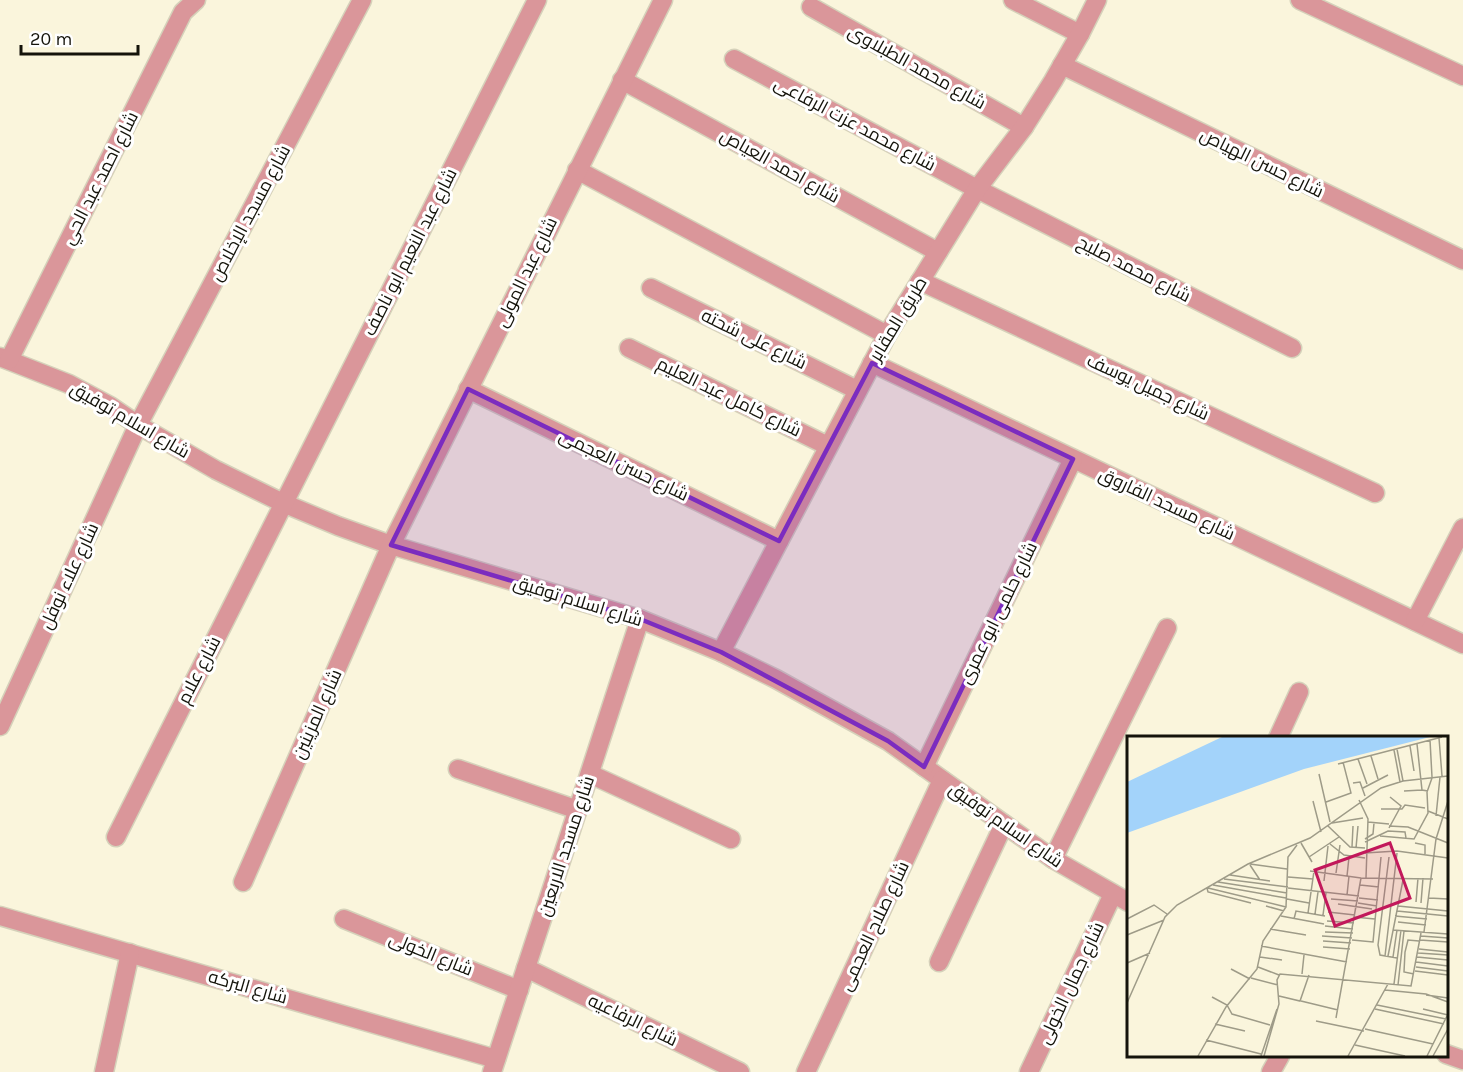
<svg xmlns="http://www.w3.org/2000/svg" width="1463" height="1072" viewBox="0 0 1463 1072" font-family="Karla,Cairo,sans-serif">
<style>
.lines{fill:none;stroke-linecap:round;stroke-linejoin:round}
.minor-casing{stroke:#d5d1ba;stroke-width:21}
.minor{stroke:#da969a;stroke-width:18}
.marked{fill:#7b2cbf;fill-opacity:0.2;stroke:#7b2cbf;stroke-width:4.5;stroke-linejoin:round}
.labels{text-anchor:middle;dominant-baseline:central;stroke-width:6;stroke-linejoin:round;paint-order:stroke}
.street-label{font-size:18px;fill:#14130a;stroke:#fff}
.inset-road{fill:none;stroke:#9e9b88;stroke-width:1.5}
.view{fill:#c2185b;fill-opacity:0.15;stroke:#c2185b;stroke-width:3}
.inset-edge{fill:none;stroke:#14130a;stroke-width:3}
</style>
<rect width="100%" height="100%" fill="#faf5dc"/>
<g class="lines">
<g class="minor-casing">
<g id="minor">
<polyline points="1013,0 1080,34"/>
<polyline points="1300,0 1463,76"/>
<polyline points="811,7 1024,127"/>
<polyline points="734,59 977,189 1292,348"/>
<polyline points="1062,65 1463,260"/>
<polyline points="622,80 938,252"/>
<polyline points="577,170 887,335"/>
<polyline points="920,281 1375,493"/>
<polyline points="651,288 857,390"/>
<polyline points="629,348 828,446"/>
<polyline points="0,357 69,384 110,406 138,425 216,470 283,503 338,526 391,545 640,619 721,652 776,679 888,741 1053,859 1128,902"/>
<polyline points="9,360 183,12 196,0"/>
<polyline points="872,363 1463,644"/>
<polyline points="468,389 779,541"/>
<polyline points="1415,621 1463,528"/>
<polyline points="721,652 887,335 977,189 1024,127 1053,81 1080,34 1097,0"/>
<polyline points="0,726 138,425 362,0"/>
<polyline points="1278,738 1299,692"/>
<polyline points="924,767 1073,459"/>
<polyline points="458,769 578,810"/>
<polyline points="590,774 731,839"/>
<polyline points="116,837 537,0"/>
<polyline points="1053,859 1167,628"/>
<polyline points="243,882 391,545 663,0"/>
<polyline points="0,916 496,1059"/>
<polyline points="344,919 519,990"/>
<polyline points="939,962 1004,824"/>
<polyline points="526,968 740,1072"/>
<polyline points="1446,1054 1463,1060"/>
<polyline points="104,1072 130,953"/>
<polyline points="492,1072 640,619"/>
<polyline points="806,1072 942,780"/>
<polyline points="1029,1072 1113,894"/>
<polyline points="1271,1072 1280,1056"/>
</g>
</g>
<use href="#minor" class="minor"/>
</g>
<path class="marked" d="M872,363L1073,459L924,767L888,741L721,652L640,619L391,545L468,389L779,541Z"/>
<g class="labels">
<g class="street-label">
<text transform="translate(917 67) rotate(29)">شارع محمد الطبلاوى</text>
<text transform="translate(855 124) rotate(28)">شارع محمد عزت الرفاعى</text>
<text transform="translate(1262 163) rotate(26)">شارع حسن الهياص</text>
<text transform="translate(780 166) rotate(29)">شارع احمد العياص</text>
<text transform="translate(100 178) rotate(-63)">شارع احمد عبد الحي</text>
<text transform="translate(250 213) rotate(-62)">شارع مسجد الإخلاص</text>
<text transform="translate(410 252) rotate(-63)">شارع عبد النعيم ابو ناصف</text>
<text transform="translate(1134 269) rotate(27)">شارع محمد صليح</text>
<text transform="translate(526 272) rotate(-64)">شارع عبد المولى</text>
<text transform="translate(898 319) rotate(-59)">طريق المقابر</text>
<text transform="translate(754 339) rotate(26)">شارع على شحته</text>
<text transform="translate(1148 387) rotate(25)">شارع جميل يوسف</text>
<text transform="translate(729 397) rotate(26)">شارع كامل عبد العليم</text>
<text transform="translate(130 420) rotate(30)">شارع اسلام توفيق</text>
<text transform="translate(624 465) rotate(26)">شارع حسن العجمى</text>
<text transform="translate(1167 504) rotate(25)">شارع مسجد الفاروق</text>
<text transform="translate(69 576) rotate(-65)">شارع علاء نوفل</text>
<text transform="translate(578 601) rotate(17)">شارع اسلام توفيق</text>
<text transform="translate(998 613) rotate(-64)">شارع حلمى ابو عمرى</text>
<text transform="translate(199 670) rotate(-63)">شارع علام</text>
<text transform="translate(317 714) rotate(-66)">شارع المزينين</text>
<text transform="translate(1006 825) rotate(35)">شارع اسلام توفيق</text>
<text transform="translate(566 846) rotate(-72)">شارع مسجد الاربعين</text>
<text transform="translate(874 926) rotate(-65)">شارع صلاح العجمى</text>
<text transform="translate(431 954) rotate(22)">شارع الخولى</text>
<text transform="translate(1071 983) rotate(-65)">شارع جمال الخولى</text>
<text transform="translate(248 987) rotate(16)">شارع البركه</text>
<text transform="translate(633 1020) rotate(26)">شارع الرفاعيه</text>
</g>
</g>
<g transform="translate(1127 736)">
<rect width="321" height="321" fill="#faf5dc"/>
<path d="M95,1H303L177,33L0,97V46Z" fill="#a3d3fa"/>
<path class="inset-road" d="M312,2L315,40M303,4L305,41M290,8L295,54L301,55M283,10L287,35M270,13L276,45M267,14L273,46M244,20L251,43M231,23L240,48M211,28L315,1M192,38L203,86M226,47L233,46L238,60M236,52L261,39M277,55L295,54M232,64L241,83L239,142M186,65L194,96M199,66L224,57L216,26M254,73H275L278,69L298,72M301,75L321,83M309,80L313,41M241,86L262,88M205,87L236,82M201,90L223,111L238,112M262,90L281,91L321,107M262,92L274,70L263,61M253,100L287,103L301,77L300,56L305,42M238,103L246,98L247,87M238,106L261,95L278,96L279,102M174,107L185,126M288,107L298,109V118M203,108L217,119L238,122M225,111L226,90M229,112L231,90M238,117L270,115L321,122M182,121L212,101M262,121L251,209L253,219L270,222M123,128L160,133M123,129L133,144M183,135L234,142L306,143M209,137L213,109M103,139L143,145M220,140L222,121M161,141L186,143M97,143L161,151M197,145L201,110M91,146L160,157M86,149L159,162M233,149L252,151M80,152L81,156L124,167M81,152L159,171M161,152L232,160M220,159L222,140M232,162L251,164M302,162L321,163M160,163L182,167M204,163L231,165M289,166L291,142M231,167L250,170M294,167L296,142M211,168L245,173M139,170L157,175M271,170L301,173M301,173L321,175M270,175L321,180M201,176L228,179M181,177L187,135M188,178L191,156M196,179L199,157M154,180L197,188M268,180L300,183M227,181L248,183M0,183L27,169L40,178M167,183L169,175L198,180M200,185L227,187M271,186L299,189M198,190L226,193M143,193L179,199M266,194L321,198M198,196L226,197M297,196L309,103L321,65M0,199L37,184M195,200L225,202M294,200L321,202M225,204L246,206L254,121M293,204L321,206M196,205L224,207M134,210L220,226M196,211L223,213M292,213L321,216M291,217L321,219M258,220L270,117M261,220L276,144M133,221L155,224M266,221L270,194M290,221L321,224M289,226L321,230M0,227L23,217M131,231L152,239M289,231L321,235M104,233L123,243M288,235L321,239M175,238L177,219M287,238L277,236L278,216L281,204L292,205M124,242L151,249M267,248L274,194M271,249L277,195M258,254L299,258L321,266M299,259L321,262M152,260L173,265L182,239M85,261L100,269L105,278L143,289M174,265L211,274M0,267L38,181L50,169L121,128L183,102L254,52L276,45L321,40M250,269L319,283M248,273L317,288M296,273L321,279M209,282L234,142M189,285L237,295M88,288L118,295M238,293L306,308M79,304L134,318M228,309L278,320M71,320L99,271L130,233L136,205L159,171L161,121L170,109M134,320L150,273M137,320L152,268L150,244L153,238L284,250L294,197M221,320L261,248M300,320L321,278M306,320L321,293"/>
<path class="view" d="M263,107L283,162L208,190L188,134Z"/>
<rect width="321" height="321" class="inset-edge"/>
</g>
<path d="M21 45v9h117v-9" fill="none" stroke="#14130a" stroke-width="3"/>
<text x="30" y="45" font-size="18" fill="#14130a" stroke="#ffffff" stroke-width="4.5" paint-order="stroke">20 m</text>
</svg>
